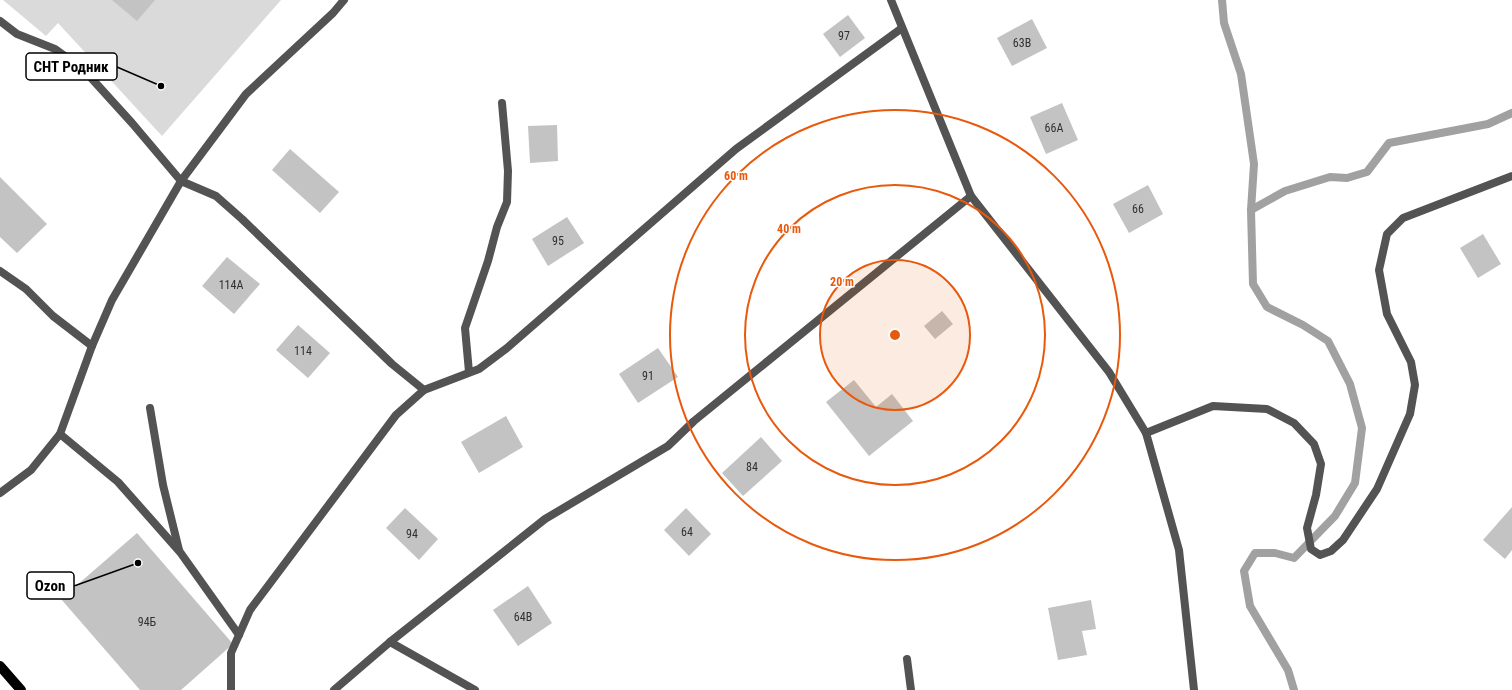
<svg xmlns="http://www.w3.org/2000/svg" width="1512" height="690" viewBox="0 0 1512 690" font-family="'Roboto Condensed',sans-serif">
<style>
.green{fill:#dadada}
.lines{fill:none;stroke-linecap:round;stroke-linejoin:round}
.stream{stroke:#a1a1a1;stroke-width:8}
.building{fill:#c3c3c3}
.lane{stroke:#535353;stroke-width:8}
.street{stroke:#535353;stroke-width:8}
.primary{stroke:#000;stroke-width:10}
.ring{fill:none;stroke:#e8590c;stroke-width:2}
.labels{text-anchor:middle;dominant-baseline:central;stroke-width:3;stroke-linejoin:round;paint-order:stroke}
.number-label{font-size:12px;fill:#313131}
.centre{fill:#e8590c;stroke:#fff;stroke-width:2}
.ring-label{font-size:12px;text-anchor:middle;font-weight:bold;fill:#e8590c;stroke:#fff;stroke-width:3;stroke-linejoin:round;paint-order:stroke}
.leader{fill:none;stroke:#000;stroke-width:1.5}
.callout-dot{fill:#000;stroke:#fff;stroke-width:1.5}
.callout{fill:#fff;stroke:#000;stroke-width:1.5}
.callout-label{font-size:15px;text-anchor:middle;font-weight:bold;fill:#000}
</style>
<rect width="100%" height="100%" fill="#fff"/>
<polygon class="green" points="3,0 281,0 162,136 58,23 46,36"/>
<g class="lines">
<g class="stream">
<polyline points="1222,0 1224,23 1241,74 1254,164 1251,210 1253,284 1267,307 1303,325 1328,341 1350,384 1362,428 1355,483 1335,516 1294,558 1275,553 1255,553 1244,571 1250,606 1288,670 1294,690"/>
<polyline points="1251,210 1285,191 1330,177 1347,178 1367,172 1389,143 1488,124 1512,113"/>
</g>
</g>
<g class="building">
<polygon points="112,0 155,0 137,21"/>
<polygon points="848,15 865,38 840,57 823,34"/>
<polygon points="1032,19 1047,48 1012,66 997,38"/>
<polygon points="1062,103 1078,140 1046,154 1030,117"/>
<polygon points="557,125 558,161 530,163 528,126"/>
<polygon points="290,149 339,192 320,213 272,170"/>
<polygon points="0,177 47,224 17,253 0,237"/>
<polygon points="1148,185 1163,214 1129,233 1113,204"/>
<polygon points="567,217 584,243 548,266 532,239"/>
<polygon points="1483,234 1501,264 1478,278 1460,248"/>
<polygon points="227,257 260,284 234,314 202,286"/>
<polygon points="942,311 953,324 935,339 924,326"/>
<polygon points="298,325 330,353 308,378 276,350"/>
<polygon points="658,348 678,377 638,403 619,374"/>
<polygon points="854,380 876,407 892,394 913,421 869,456 826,402"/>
<polygon points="506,416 523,447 479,473 461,442"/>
<polygon points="761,437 782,461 743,496 722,473"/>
<polygon points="1512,507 1512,550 1505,559 1483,540"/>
<polygon points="405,508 438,539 419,560 386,528"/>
<polygon points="686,508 711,534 689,556 664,530"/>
<polygon points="137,533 233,644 181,690 140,690 61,599"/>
<polygon points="528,586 552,623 518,646 493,610"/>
<polygon points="1091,600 1096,629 1082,631 1087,655 1058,660 1048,608"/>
</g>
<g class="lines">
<g class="lane">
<polyline points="0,21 17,34 55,49 83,69 132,123 181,181 216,196 242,219 392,364 424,390"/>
<polyline points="0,271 26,289 53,316 92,346"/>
<polyline points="469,372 465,328 488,261 497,227 507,202 508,171 502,103"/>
<polyline points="150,408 163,485 179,550"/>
<polyline points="60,434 118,482 180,552 239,635"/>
<polyline points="907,659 911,690"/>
</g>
<g class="street">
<polyline points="891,0 971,196 1109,372 1146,433 1179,550 1194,690"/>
<polyline points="1146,433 1213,406 1267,409 1294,423 1314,444 1321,464 1316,495 1307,528 1311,549 1320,555 1331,551 1343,540 1377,489 1410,414 1415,385 1411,362 1387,314 1379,270 1387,234 1403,218 1512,176"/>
<polyline points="0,493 31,470 60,434 92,346 112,300 181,181 246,94 333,13 344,0"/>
<polyline points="390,642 475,690"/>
<polyline points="231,690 231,653 250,610 396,415 424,390 479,369 507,348 736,149 902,28"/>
<polyline points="334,690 390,642 545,519 668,446 694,421 971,196"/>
</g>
<polyline class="primary" points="0,666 21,690"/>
</g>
<circle cx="895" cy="335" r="75" fill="#e8590c" fill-opacity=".12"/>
<g class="ring">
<circle cx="895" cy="335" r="75"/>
<circle cx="895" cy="335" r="150"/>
<circle cx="895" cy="335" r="225"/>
</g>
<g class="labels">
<g class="number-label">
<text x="844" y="36">97</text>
<text x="1022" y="43">63В</text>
<text x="1054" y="128">66А</text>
<text x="1138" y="209">66</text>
<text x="558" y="241">95</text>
<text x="231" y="285">114А</text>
<text x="303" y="351">114</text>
<text x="648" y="376">91</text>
<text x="752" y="467">84</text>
<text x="687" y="532">64</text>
<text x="412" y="534">94</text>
<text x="523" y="617">64В</text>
<text x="147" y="622">94Б</text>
</g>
</g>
<circle cx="895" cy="335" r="6" class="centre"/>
<g class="ring-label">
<text x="736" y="180">60 m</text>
<text x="789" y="233">40 m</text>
<text x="842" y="286">20 m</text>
</g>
<path class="leader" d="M161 86L117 67M138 563L74 586"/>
<g class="callout-dot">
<circle cx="161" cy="86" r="4"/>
<circle cx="138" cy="563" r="4"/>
</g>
<g class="callout">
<rect x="26" y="53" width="91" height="27" rx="4"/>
<rect x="27" y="572" width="47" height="27" rx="4"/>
</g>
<g class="callout-label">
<text x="71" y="72">СНТ Родник</text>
<text x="50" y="591">Ozon</text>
</g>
</svg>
